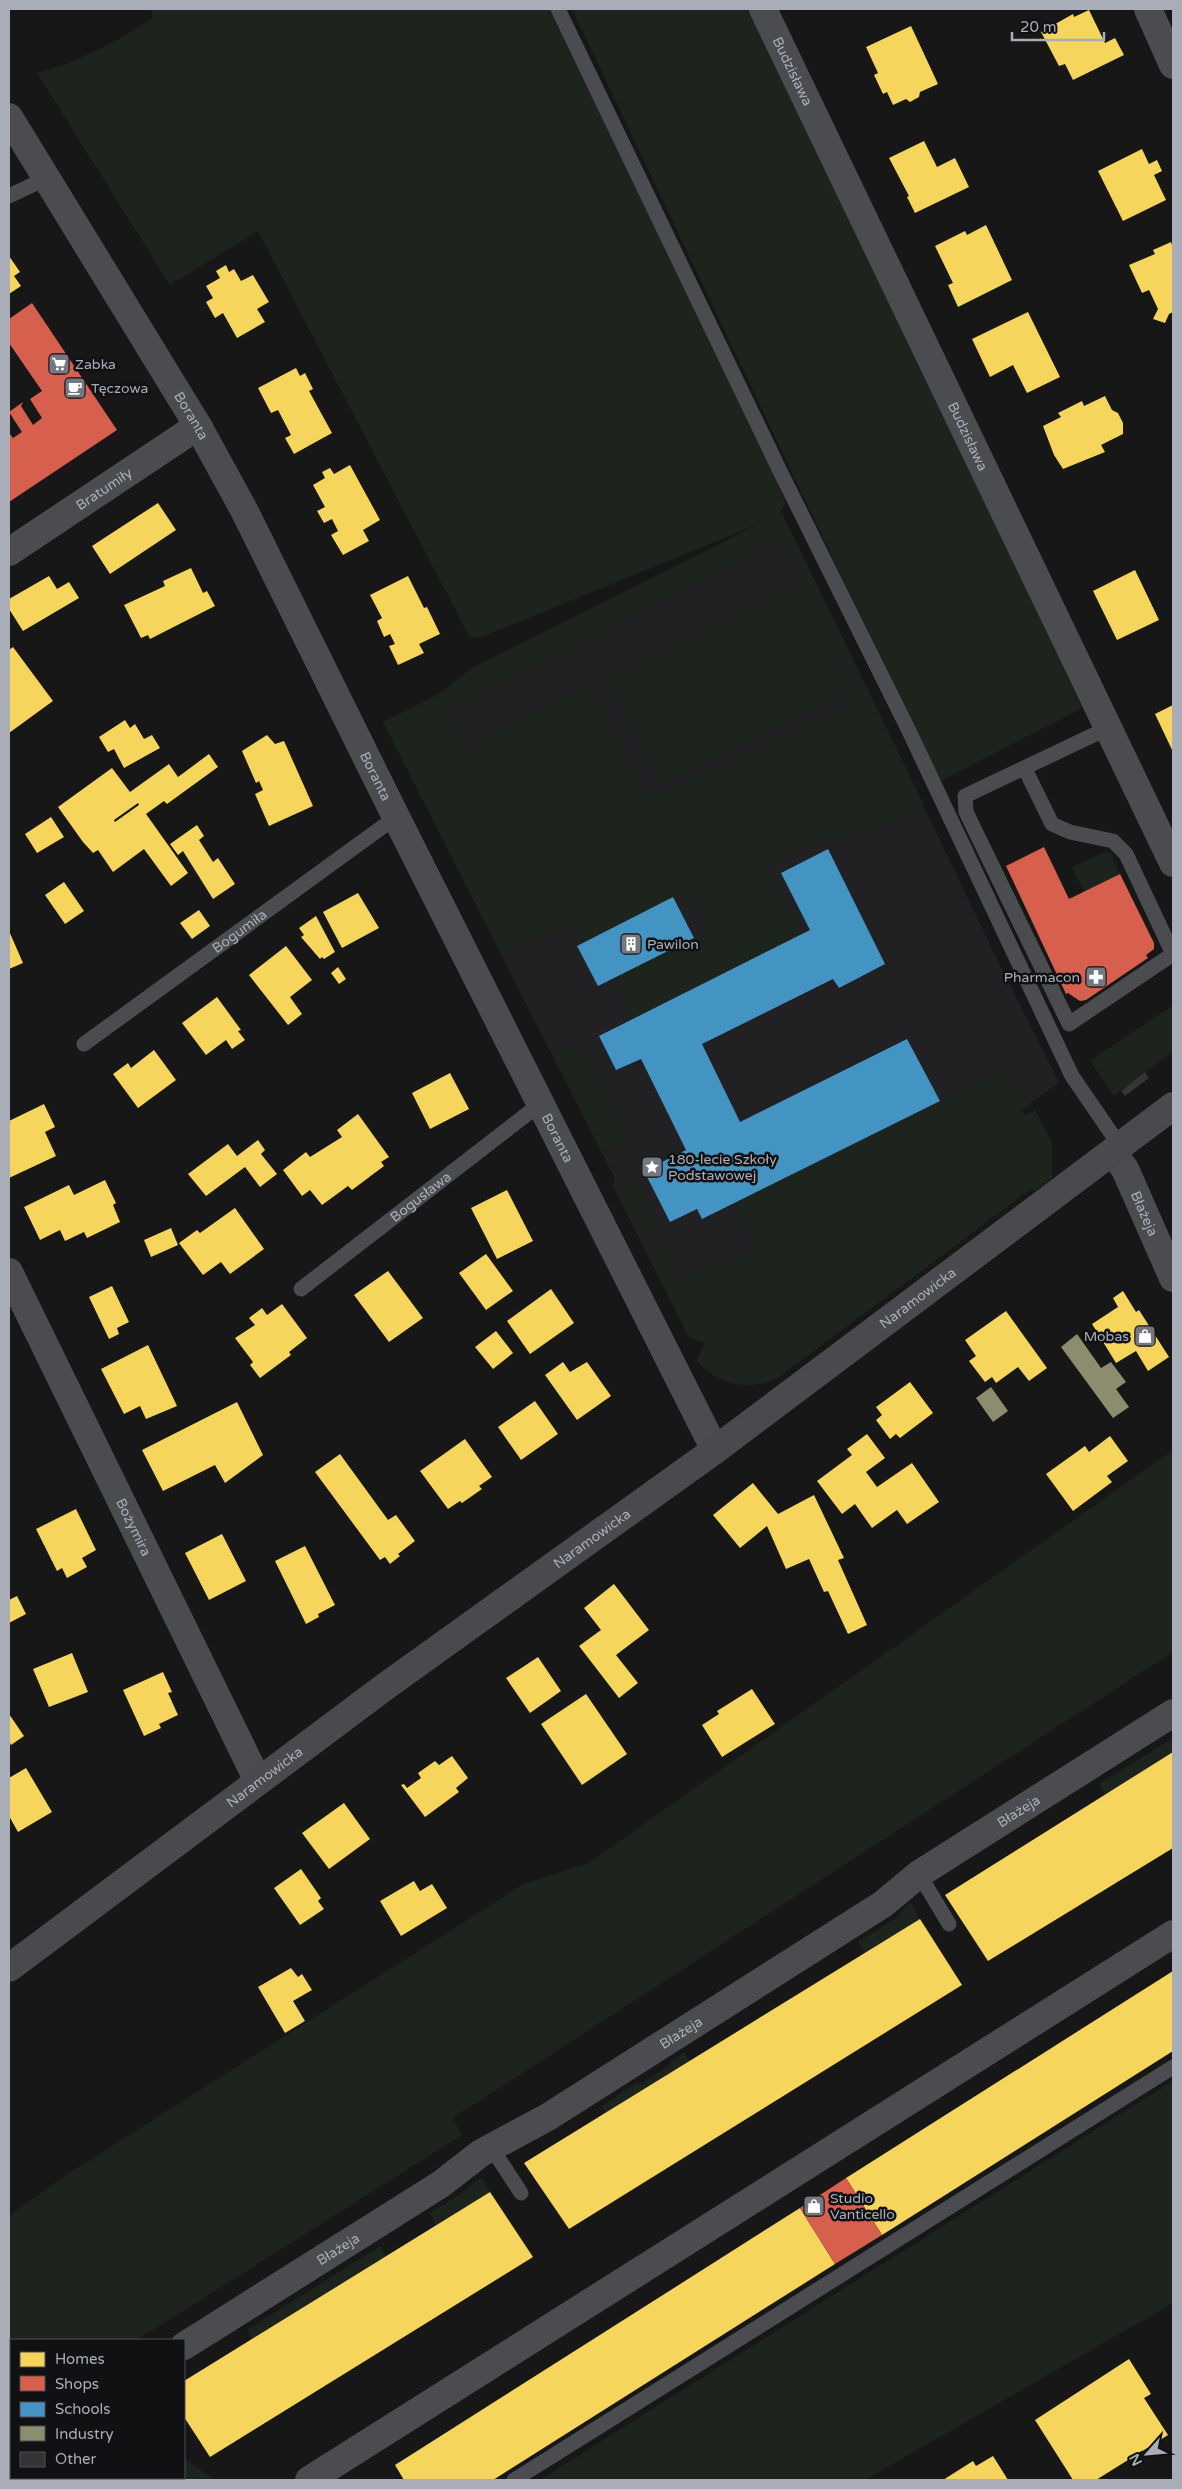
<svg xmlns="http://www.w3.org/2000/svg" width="1182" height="2489" viewBox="0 0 1182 2489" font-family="'Varela Round',sans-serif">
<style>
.built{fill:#212123}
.green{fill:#1d241e;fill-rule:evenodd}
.homes{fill:#f6d55c;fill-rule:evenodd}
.shops{fill:#d6604d}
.schools{fill:#4393c3}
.industry{fill:#8c8c6e}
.building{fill:#353536}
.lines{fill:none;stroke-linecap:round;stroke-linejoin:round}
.lane{stroke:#4b4c50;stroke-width:15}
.street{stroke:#4b4c50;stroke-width:28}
.secondary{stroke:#4a4a4e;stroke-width:28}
.labels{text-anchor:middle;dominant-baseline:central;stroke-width:5;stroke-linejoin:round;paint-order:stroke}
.street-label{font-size:14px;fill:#a8adb8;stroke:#111113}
.poi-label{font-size:14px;fill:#a8adb8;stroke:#111113;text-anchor:start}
</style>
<rect width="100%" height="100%" fill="#171717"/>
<polygon class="built" points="782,513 1001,967 1059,1082 1022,1110 689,1337 613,1186 615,1179 383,722 661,580"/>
<g class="green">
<path d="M150,9H549L754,426L786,504L778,515L782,513L923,803L920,811L831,847L833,842L830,835L765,867L802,934L630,1020L625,1001L610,980L692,935L700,945L711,934L687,890L586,942L576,929L559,938L555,930L502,955L383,722L438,695L472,668L759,524L484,636L470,638L258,231L170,285L37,73C79,62 118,42 154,17ZM782,538L860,691L842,702L867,756L842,707L669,791L646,796L589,686L510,726L468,751L448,715L462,705Z"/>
<polygon points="572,9 753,9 1082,708 939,782"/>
<polygon points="802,583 854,689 660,785 607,680"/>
<polygon points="1103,853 1110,853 1120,874 1084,892 1072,867"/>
<polygon points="1173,1005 1173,1051 1114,1096 1090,1061"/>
<polygon points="581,1045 630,1141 603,1153 552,1053 561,1046 570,1048"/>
<path d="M998,1070L1013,1089L1030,1104L1022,1110L1025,1115L1035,1110L1052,1142V1178L1034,1192L1032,1188L778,1378C748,1392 719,1385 697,1361L705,1343L689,1337L648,1255L664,1247L679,1281L755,1249L735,1206L743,1198L910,1116L943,1103Z"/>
<polygon points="638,1182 657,1228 644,1239 619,1192"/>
<polygon points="1173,1450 1173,1652 453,2118 462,2135 137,2340 11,2340 11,2424 9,2433 9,2216 65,2176 524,1884 589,1863"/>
<polygon points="1173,1738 1173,1752 1105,1795 1099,1784"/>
<polygon points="910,1902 920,1919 865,1953 858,1942 895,1919"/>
<polygon points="684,2052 690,2061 606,2113 602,2106 637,2082 640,2084 671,2065 670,2062"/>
<polygon points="1173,2081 1173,2303 865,2480 540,2480"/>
<polygon points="482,2177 490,2192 436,2225 430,2213 459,2195"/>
<polygon points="380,2246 386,2256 252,2339 247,2330"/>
<polygon points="184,2459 216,2480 180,2480 179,2478 184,2478"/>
</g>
<g class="homes">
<polygon points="1089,10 1105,43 1115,38 1124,55 1073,80 1065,64 1059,66 1041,32 1073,14 1074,17"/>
<polygon points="911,26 938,84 920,92 919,97 910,102 906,99 893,105 887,92 883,94 874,75 878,73 866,47"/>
<polygon points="924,141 937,167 955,158 969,187 915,213 907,197 909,196 889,158"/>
<polygon points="1142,149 1149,164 1157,160 1162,171 1154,175 1166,200 1123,221 1098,171"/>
<polygon points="986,225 1012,280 958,307 948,285 953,283 935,246 965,231 967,235"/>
<polygon points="1171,242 1173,248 1173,312 1169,314 1165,323 1153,319 1158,309 1149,290 1142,293 1129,265 1155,254 1153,250"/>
<polygon points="9,256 20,272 14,276 21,286 9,294"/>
<polygon points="226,265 229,272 234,269 241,281 253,275 269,302 257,309 265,322 237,338 223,313 215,318 206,302 213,298 206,286 220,278 216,271"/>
<polygon points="1028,312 1060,377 1027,393 1013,365 990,377 972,339"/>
<polygon points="296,368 300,376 305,373 313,389 309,391 332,433 294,454 285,438 291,435 278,410 271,413 258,388"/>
<polygon points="1105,396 1112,410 1118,413 1123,423 1123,434 1101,445 1105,452 1063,469 1054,455 1043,426 1061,417 1058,413 1082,401 1084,406"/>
<polygon points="350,465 380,520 363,530 369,541 343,555 331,535 338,531 332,519 324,523 317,511 325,507 313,485 325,478 322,472 330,468 334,474"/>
<polygon points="158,503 176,530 110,574 92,546"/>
<polygon points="191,568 203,593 207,591 215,606 150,639 148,635 141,638 124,605 165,586 163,581"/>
<polygon points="1135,570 1159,620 1117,640 1093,591"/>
<polygon points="49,576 57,589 69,582 79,598 23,631 9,609 9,599"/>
<polygon points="408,576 424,608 427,607 440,634 419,644 424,653 398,665 389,646 395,644 390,634 384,637 377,621 382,618 370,595"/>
<polygon points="13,647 53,701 9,733 9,650"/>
<polygon points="1173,705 1173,752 1155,714"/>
<polygon points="125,720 130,728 135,724 144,739 152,735 160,748 124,768 114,749 108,752 99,737"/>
<polygon points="267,735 275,744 284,741 313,806 269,826 255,794 263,790 259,781 256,783 242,751"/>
<path d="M209,754L218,767L167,804L164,801L146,814L188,873L171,886L144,849L113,872L98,850L93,853L83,842L58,807L112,768L130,792L169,764L178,777ZM138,803L139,805L115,822L114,820Z"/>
<polygon points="51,817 64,837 37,853 25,834"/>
<polygon points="197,825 204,836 199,840 213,862 218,858 235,884 213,899 183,851 178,855 170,844"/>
<polygon points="64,882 84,911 65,924 45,895"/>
<polygon points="358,893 379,928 342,948 323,912"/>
<polygon points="199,910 210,926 192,939 180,923"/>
<polygon points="316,916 335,952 324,959 322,957 320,959 301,937 304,935 299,928"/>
<polygon points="9,931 23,963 9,969"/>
<polygon points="286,946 312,980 290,997 302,1014 288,1025 249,975"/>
<polygon points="338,967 346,979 339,984 331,973"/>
<polygon points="217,997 241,1030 238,1031 245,1040 232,1049 226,1040 206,1055 182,1023"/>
<polygon points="154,1050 176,1080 138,1108 113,1074 128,1063 131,1068"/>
<polygon points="450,1073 469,1109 430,1129 412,1093"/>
<polygon points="44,1104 55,1127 45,1132 56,1156 9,1178 9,1121"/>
<polygon points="358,1114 389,1157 381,1162 384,1166 352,1190 348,1186 322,1205 310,1190 302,1196 283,1170 306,1152 310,1157 342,1137 337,1130"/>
<polygon points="258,1140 265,1150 261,1154 277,1174 260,1187 245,1167 206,1196 188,1174 228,1144 237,1156"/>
<polygon points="105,1180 116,1203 113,1205 120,1222 87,1238 84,1232 65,1241 60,1230 40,1240 24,1207 69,1185 74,1195"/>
<polygon points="507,1190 533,1241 497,1259 471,1208"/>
<polygon points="235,1208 264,1249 230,1274 221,1262 203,1275 179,1243 197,1230 200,1233"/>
<polygon points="171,1228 178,1245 151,1257 144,1240"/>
<polygon points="486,1254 513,1291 486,1310 459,1273"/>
<polygon points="388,1271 423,1318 389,1342 354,1295"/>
<polygon points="112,1286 129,1322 117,1328 119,1334 109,1339 89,1297"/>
<polygon points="551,1289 574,1323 530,1354 507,1321"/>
<polygon points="1123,1291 1136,1312 1139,1310 1169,1357 1148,1371 1136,1351 1116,1363 1092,1324 1118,1307 1113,1298"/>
<polygon points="282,1304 307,1338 289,1352 291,1355 260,1378 250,1365 253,1362 235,1338 255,1325 249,1318 262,1308 267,1315"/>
<polygon points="1006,1311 1047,1368 1029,1381 1018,1367 996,1383 992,1377 985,1382 969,1361 976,1356 965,1340"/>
<polygon points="496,1331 513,1353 493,1369 475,1347"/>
<polygon points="148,1345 177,1406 146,1419 140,1406 124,1414 101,1369"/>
<polygon points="563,1362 570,1372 587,1362 611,1396 577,1420 545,1375"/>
<polygon points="910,1382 933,1413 900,1438 896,1434 890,1439 876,1420 882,1415 876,1407"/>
<polygon points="535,1401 558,1434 521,1460 498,1427"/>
<polygon points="237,1402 263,1455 225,1483 215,1465 163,1491 142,1450"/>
<polygon points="867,1434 885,1458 866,1472 877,1487 912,1463 939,1502 907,1524 897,1510 872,1528 855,1504 842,1514 817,1481 852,1455 847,1449"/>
<polygon points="1110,1436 1128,1461 1107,1476 1112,1482 1073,1511 1046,1474 1085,1446 1089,1452"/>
<polygon points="465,1439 492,1477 479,1486 482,1489 462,1503 460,1501 448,1509 420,1471"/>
<polygon points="340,1454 388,1520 396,1515 415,1541 398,1554 400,1556 390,1564 385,1557 380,1560 315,1472"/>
<polygon points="753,1483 778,1514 814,1495 844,1558 838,1560 867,1625 848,1634 828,1591 824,1592 809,1559 786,1569 767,1526 740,1548 713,1515"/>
<polygon points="76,1509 96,1550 82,1558 87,1567 67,1578 62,1568 57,1571 36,1529"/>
<polygon points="222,1534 246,1581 209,1600 185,1553"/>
<polygon points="305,1546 335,1605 318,1614 319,1617 306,1624 275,1561"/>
<polygon points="614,1584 649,1630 616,1655 638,1683 619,1698 579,1646 601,1630 584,1608"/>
<polygon points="17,1596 26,1614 9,1623 9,1600"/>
<polygon points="72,1653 88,1692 49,1707 33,1669"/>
<polygon points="538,1657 561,1691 530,1713 506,1678"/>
<polygon points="163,1672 172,1692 168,1693 178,1715 159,1724 161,1728 144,1736 123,1690"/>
<polygon points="752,1689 775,1724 722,1757 702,1725 719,1714 717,1711"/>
<polygon points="586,1694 627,1754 582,1785 541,1724"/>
<polygon points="9,1714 24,1736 11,1745 9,1741"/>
<polygon points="1173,1752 1173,1848 988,1961 945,1895"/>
<polygon points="452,1756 468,1778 456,1788 459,1792 425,1817 401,1785 404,1784 407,1788 421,1778 418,1773 435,1761 439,1765"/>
<polygon points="26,1768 52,1812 18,1832 9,1816 9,1778"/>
<polygon points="344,1803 370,1839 329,1869 302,1833"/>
<polygon points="301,1869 321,1898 318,1901 324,1909 300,1925 274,1888"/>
<polygon points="414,1881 420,1891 432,1884 447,1908 401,1936 380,1901"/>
<polygon points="920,1919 962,1985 569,2229 524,2163"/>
<polygon points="291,1968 298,1977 302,1974 312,1990 293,2001 305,2021 285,2033 258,1987"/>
<polygon points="1173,1971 1173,2051 882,2235 846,2178"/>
<polygon points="490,2192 533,2257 210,2457 184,2417 184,2381"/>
<polygon points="800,2208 835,2264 493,2480 404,2480 395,2465"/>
<polygon points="1129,2359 1151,2394 1144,2398 1168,2435 1096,2480 1073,2480 1035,2420"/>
<polygon points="993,2456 1008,2480 943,2480 973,2461 976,2466"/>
</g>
<g class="shops">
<polygon points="32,303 117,430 9,502 9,433 13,438 22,432 9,412 23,402 21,406 33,425 42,418 30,399 42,391 9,343 9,319"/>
<polygon points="1044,847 1069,899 1120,874 1154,943 1154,949 1146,955 1148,958 1086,1000 1080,1001 1068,993 1066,994 1006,866"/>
<polygon points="846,2178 882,2235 835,2264 800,2208"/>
</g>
<g class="schools">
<polygon points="828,849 885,964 839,988 833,979 702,1044 740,1122 907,1039 940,1101 702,1219 697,1209 670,1222 644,1171 686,1150 641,1059 616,1070 599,1036 810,930 781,873"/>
<polygon points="673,897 694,938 598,986 577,946"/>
</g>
<g class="industry">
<polygon points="1077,1334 1101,1368 1111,1362 1126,1382 1116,1389 1129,1407 1113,1418 1061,1347"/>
<polygon points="991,1387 1008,1411 993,1422 976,1398"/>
</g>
<polygon class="building" points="1145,1072 1149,1078 1125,1096 1121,1091"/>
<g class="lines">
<g class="lane">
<polyline points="558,9 779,469 909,731 1072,1076 1120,1146"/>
<polyline points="9,196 47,178"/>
<polyline points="1025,769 1052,824 1070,832 1113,841 1126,854 1173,954 1069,1024 966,812 965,796 1108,728"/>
<path id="s1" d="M84,1044L396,817"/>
<path id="s2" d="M301,1289L540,1104"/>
<polyline points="919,1874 949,1924"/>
<polyline points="491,2147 521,2193"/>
<polyline points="514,2480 1173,2067"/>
</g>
<g class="street">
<path id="s3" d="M763,9L1173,863"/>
<polyline points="1148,9 1173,65"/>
<path id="s4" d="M9,117L198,426L244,510L396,817L715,1450"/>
<path id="s5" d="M9,552L198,426"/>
<path id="s6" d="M1112,1152L1125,1169L1173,1278"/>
<path id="s7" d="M9,1272L258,1781"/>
<path id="s8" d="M184,2346L441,2184L481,2153L548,2117L883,1904L919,1874L1173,1713"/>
<polyline points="47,2478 48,2480"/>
<polyline points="120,2480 121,2478"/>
<polyline points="309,2480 1173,1934"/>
</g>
<path class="secondary" id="s9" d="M9,1968L386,1686L715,1450L1173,1106"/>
</g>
<defs>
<g id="supermarket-square" transform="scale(1.125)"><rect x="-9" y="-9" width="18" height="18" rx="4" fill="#757880" stroke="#111113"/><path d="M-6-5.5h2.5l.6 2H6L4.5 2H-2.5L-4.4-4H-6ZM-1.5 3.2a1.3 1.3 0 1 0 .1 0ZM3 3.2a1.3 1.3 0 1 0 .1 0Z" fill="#fff"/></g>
<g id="cafe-square" transform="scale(1.125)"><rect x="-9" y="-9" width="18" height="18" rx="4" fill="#757880" stroke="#111113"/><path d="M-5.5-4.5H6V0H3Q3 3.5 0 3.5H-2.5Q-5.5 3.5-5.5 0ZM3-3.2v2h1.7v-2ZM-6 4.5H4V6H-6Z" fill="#fff"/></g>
<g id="building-square" transform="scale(1.125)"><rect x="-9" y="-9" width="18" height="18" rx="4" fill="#757880" stroke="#111113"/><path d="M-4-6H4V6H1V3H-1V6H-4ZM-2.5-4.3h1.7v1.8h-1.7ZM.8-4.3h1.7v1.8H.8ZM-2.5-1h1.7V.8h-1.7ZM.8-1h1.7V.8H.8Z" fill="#fff"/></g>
<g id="pharmacy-square" transform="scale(1.125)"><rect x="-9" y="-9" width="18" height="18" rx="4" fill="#757880" stroke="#111113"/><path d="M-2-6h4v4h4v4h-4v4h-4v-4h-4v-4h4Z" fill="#fff"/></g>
<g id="sight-square" transform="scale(1.125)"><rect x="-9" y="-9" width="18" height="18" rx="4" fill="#757880" stroke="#111113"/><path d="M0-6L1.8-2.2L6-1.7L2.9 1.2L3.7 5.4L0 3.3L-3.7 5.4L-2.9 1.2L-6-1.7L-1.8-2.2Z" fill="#fff"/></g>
<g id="shop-square" transform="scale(1.125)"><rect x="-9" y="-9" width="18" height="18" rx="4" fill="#757880" stroke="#111113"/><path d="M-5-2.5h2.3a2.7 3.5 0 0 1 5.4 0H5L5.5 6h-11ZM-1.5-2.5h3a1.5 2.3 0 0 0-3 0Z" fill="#fff"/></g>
</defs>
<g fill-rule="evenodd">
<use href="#supermarket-square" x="59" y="364"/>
<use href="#cafe-square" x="75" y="388"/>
<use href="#building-square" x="631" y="944"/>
<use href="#pharmacy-square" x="1096" y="977"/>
<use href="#sight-square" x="652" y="1167"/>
<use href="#shop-square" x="1145" y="1336"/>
<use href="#shop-square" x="814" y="2206"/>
</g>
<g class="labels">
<g class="street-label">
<text stroke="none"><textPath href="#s3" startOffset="69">Budzisława</textPath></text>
<text stroke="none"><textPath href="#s4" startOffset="350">Boranta</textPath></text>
<text stroke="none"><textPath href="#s3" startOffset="474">Budzisława</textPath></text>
<text stroke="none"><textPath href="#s5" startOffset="114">Bratumiły</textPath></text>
<text stroke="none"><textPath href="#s4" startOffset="755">Boranta</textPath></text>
<text stroke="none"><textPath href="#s1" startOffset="192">Bogumiła</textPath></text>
<text stroke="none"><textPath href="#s4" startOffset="1160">Boranta</textPath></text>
<text stroke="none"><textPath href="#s2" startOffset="151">Bogusława</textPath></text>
<text stroke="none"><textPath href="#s6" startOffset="70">Błażeja</textPath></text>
<text stroke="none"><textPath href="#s9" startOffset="1129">Naramowicka</textPath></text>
<text stroke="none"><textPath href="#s7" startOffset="284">Bożymira</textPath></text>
<text stroke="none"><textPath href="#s9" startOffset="724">Naramowicka</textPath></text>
<text stroke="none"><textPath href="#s9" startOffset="319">Naramowicka</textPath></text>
<text stroke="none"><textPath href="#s8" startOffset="992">Błażeja</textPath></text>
<text stroke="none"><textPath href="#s8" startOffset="588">Błażeja</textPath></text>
<text stroke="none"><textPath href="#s8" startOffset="182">Błażeja</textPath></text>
</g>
<g class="poi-label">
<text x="75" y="364">Zabka</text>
<text x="91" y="388">Tęczowa</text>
<text x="647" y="944">Pawilon</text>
<text x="1080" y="977" text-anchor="end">Pharmacon</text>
<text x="668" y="1159">180-lecie Szkoły<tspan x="668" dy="16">Podstawowej</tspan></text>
<text x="1129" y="1336" text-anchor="end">Mobas</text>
<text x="830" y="2198">Studio<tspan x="830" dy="16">Vanticello</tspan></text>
</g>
</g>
<rect width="1182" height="2489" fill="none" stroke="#a8adb8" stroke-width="20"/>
<rect x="10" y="2339" width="175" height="140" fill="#111113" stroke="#4d4f55"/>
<rect x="20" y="2352" width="25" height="15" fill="#f6d55c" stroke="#4d4f55"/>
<text x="55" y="2364" font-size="15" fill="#a8adb8">Homes</text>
<rect x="20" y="2376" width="25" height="15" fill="#d6604d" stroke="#4d4f55"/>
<text x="55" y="2389" font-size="15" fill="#a8adb8">Shops</text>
<rect x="20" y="2402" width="25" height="15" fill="#4393c3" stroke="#4d4f55"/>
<text x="55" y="2414" font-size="15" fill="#a8adb8">Schools</text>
<rect x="20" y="2426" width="25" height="15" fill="#8c8c6e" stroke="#4d4f55"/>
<text x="55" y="2439" font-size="15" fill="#a8adb8">Industry</text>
<rect x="20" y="2452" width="25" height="15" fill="#353536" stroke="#4d4f55"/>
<text x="55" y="2464" font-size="15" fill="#a8adb8">Other</text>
<g transform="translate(1147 2454) rotate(243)" stroke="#111113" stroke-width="4" paint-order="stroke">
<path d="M0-4L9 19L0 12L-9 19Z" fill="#a8adb8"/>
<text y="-8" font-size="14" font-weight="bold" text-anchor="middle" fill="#a8adb8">N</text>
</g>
<path d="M1012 32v8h92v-8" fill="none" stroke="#a8adb8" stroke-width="2.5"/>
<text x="1020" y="32" font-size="15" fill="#a8adb8" stroke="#111113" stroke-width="4" paint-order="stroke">20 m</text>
</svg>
